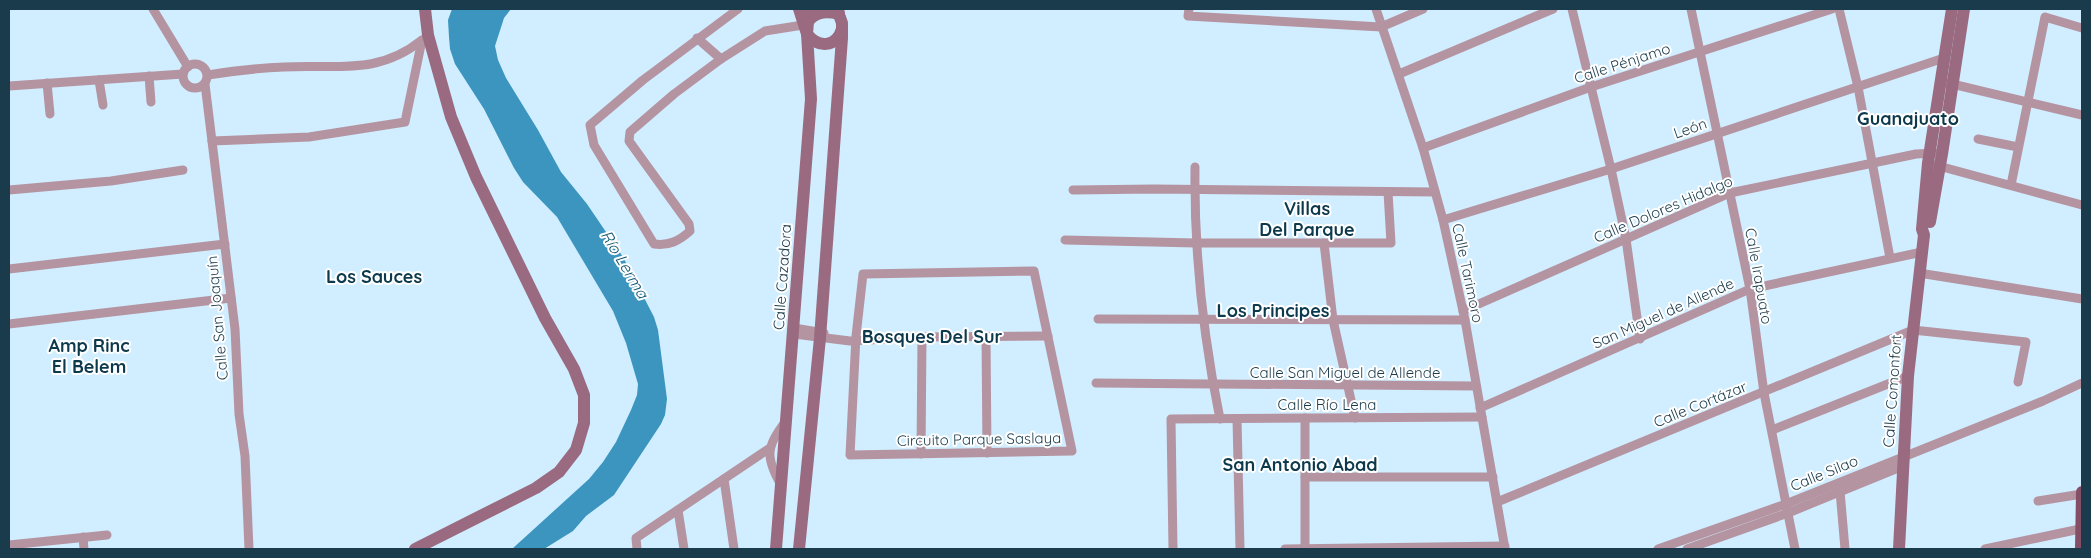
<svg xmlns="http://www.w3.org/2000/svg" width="2091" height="558" viewBox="0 0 2091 558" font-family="Quicksand,sans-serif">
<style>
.water{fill:#3b95bf}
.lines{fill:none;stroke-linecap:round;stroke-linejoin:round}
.street{stroke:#b594a2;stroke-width:9}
.secondary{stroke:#9a6b80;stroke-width:12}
.primary{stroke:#854e67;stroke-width:12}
.labels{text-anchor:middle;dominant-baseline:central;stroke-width:4;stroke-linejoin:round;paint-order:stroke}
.street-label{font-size:15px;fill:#1a3b4b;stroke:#fff}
.water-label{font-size:16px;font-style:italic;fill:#0e5572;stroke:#fff}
.quarter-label{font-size:18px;font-weight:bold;fill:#0d394d;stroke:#fff}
</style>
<rect width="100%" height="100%" fill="#d0eeff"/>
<polygon class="water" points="452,9 511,9 504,18 495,46 498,60 506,78 538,130 561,172 587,204 623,257 654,317 658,330 667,399 665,415 661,424 614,495 586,516 573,531 544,549 512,549 589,479 603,462 616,442 631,410 637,395 638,384 626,343 613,311 557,217 523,182 514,168 484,109 455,64 450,49 449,37 448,20"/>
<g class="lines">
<g class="street">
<polyline points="153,9 188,67"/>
<path d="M738,9L643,80L590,125L594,145L654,244C669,246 679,241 690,231L689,224L629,141L630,132L674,94L721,59L765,31L803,25"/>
<polyline points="1189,9 1188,16 1381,27 1423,9"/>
<polyline points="1376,9 1423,148 1443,220 1465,320 1505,549"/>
<polyline points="1572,9 1611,169 1626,239 1640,339"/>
<polyline points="1691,9 1750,289 1764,393 1795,549"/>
<polyline points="1839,9 1858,87 1890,258"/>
<polyline points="697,38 721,59"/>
<circle cx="195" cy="76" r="12"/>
<polyline points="1399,74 1553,9"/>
<path d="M208,75C233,71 258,68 284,67C336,64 377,76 422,40"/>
<polyline points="149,76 151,102"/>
<polyline points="99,80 103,105"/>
<polyline points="47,83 50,114"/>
<polyline points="1948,83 2082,115"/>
<polyline points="205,84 235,329 239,414 245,456 249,549"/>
<polyline points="9,86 183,74"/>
<polyline points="1978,139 2018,147"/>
<polyline points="212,141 309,137 405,122 422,40"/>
<polyline points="1423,148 1591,87 1832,9"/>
<polyline points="1935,165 2082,205"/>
<path d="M1195,167C1194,252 1203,336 1220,419"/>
<polyline points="2011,185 2045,17 2082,28"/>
<polyline points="9,190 111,181 183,170"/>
<polyline points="1073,190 1154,189 1435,192"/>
<polyline points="1443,220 1611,169 1944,58"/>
<polyline points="1065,240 1196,243 1391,243 1388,192"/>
<polyline points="1324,243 1333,320 1355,418"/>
<polyline points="9,269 225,244"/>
<polygon points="1034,271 1072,451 850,455 856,336 863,274"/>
<polyline points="1919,273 2082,299"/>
<polyline points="1463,311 1730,193 1916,154 1935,153"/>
<polyline points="1098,319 1465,320"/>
<polyline points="9,324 231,298"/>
<polyline points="794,328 824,333"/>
<polyline points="794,334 850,341 922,337 1048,336"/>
<polyline points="986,337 987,453"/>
<polyline points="1096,383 1476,386"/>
<polyline points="1480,408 1750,289 1922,252"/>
<polyline points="1237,419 1240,549"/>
<polyline points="1772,430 1908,376"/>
<polyline points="921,454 922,337"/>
<polyline points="1305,477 1493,477"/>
<polyline points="724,479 734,549"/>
<path d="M781,485C765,457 766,446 786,421"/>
<polyline points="1840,491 1845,549"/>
<polyline points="2038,501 2082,494"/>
<polyline points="1497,502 1913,330 2026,342 2018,382"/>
<polyline points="678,510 684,549"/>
<polyline points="83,537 84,549"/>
<polyline points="9,545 107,535"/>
<polyline points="637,549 636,538 770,448"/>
<polyline points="1173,549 1171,419 1482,417"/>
<polyline points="1285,549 1505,546"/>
<polyline points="1305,549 1305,418"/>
<polyline points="1658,549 1786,504 2043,401 2082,383"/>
<polyline points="1687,549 1788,513 1903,466"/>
<polyline points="1985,549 2080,529"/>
</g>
<g class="secondary">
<path d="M809,9L807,34C818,48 836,48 842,29"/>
<path d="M807,23C815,11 826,11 839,14L838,9"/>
<polyline points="1930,222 1942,154 1964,9"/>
<polyline points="415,549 536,488 559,472 576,450 584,423 584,395 574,369 545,318 476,177 451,117 428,35 425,9"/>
<polyline points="776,549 811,99 807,34 799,9"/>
<polyline points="799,549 820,338 842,38 842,23 837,9"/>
<polyline points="1899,549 1908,376 1924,235 1922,229 1928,163 1952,9"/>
</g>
<polyline class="primary" points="2081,549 2082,492"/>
</g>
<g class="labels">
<g class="street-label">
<text transform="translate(1622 63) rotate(-18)">Calle Pénjamo</text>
<text transform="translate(1690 128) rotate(-19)">León</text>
<text transform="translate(1663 209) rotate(-23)">Calle Dolores Hidalgo</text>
<text transform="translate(1468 273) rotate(78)">Calle Tarimoro</text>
<text transform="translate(1759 276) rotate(80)">Calle Irapuato</text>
<text transform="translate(782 277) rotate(-86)">Calle Cazadora</text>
<text transform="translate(1663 313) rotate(-24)">San Miguel de Allende</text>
<text transform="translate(217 318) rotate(-95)">Calle San Joaquín</text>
<text x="1345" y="372">Calle San Miguel de Allende</text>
<text transform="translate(1892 391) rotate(-86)">Calle Comonfort</text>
<text x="1327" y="404">Calle Río Lena</text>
<text transform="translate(1700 404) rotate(-22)">Calle Cortázar</text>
<text transform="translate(979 439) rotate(-1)">Circuito Parque Saslaya</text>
<text transform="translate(1824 473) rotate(-22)">Calle Silao</text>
</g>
<g class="water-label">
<text transform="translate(625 264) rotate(59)">Río Lerma</text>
</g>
<g class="quarter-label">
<text x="1908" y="118">Guanajuato</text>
<text x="1307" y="208">Villas<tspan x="1307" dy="21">Del Parque</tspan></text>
<text x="374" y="276">Los Sauces</text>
<text x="1273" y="310">Los Principes</text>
<text x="932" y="336">Bosques Del Sur</text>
<text x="89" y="345">Amp Rinc<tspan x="89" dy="21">El Belem</tspan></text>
<text x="1300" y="464">San Antonio Abad</text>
</g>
</g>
<rect width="2091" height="558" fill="none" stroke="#1a3b4b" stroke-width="20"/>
</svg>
